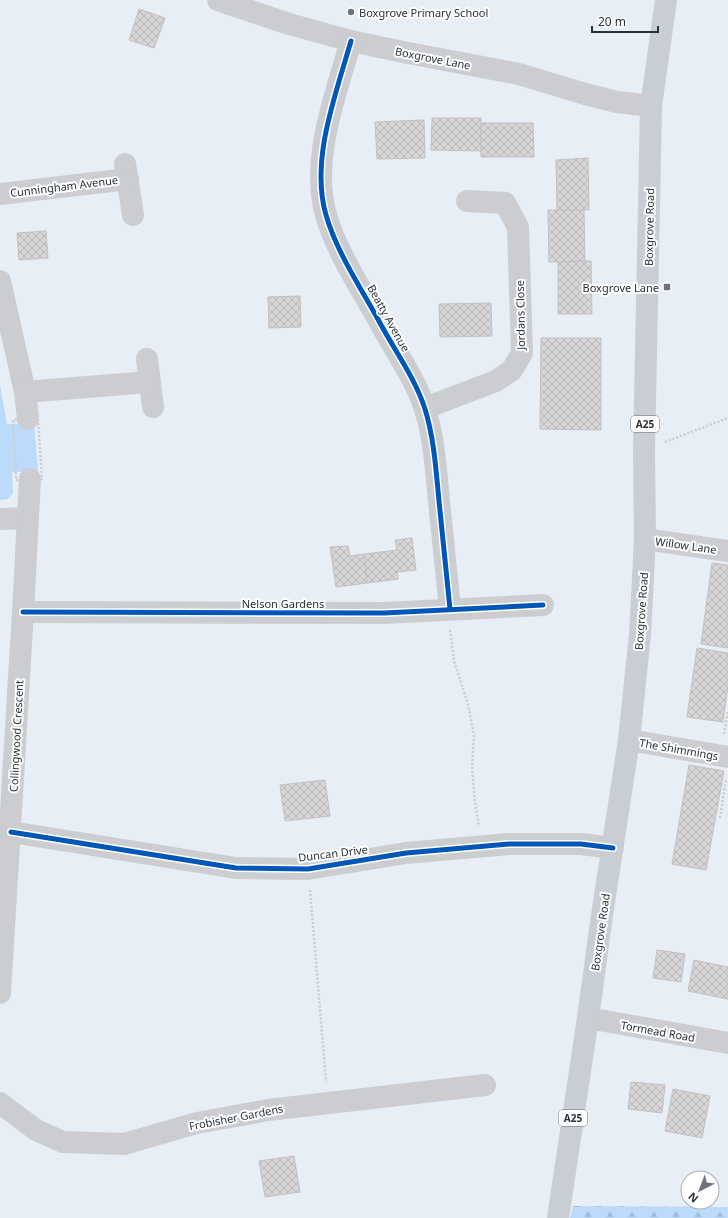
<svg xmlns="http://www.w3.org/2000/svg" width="728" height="1218" viewBox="0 0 728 1218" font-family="'Noto Sans',sans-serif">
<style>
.green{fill:#bcdaf9}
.forest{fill:url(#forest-firs)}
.building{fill:url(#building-cross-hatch);stroke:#c2c0c1}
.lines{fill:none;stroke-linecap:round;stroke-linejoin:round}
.path{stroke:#cacdd1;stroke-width:2.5;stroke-dasharray:2 2;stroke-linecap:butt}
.minor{stroke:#cbcdd1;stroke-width:22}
.major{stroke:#c9ced4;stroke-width:22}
.cycleway-casing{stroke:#fff;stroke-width:8}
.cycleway{stroke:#0057b8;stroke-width:5}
.poi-dot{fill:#6c737c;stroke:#fff;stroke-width:1.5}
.labels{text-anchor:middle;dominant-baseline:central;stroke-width:4;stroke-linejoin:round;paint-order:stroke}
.shield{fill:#fff;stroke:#696f75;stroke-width:1}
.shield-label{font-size:10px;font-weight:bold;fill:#29313a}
.poi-label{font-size:11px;fill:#29313a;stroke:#fff;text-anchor:start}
.street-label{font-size:11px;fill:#29313a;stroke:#fff}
</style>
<defs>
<pattern id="forest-firs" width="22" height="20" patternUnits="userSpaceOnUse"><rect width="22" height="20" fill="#bcdaf9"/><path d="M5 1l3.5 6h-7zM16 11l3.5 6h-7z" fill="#a2bcd6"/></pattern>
<pattern id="building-cross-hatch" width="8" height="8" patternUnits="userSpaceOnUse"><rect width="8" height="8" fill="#d8d5d7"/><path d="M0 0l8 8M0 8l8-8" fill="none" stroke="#b9b7b9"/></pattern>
</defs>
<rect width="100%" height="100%" fill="#e7eef6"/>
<polygon class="green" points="0,385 7,424 34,423 38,472 12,472 13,493 8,499 0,500"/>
<polygon class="forest" points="573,1206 728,1207 728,1218 570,1218"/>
<g class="building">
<polygon points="139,9 165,18 154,48 129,40"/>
<polygon points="432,118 481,118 481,151 431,150"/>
<polygon points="424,120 425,158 377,159 375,122"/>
<polygon points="481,123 533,123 534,157 481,157"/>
<polygon points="588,158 589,210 557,210 556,160"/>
<polygon points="548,210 584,210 585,261 549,262"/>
<polygon points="46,231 48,258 19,260 17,233"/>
<polygon points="585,261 591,261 592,314 558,314 558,262"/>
<polygon points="300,296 301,327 269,328 268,297"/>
<polygon points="491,303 492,336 440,337 439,304"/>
<polygon points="541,338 601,338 601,430 540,429"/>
<polygon points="412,538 416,570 397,572 398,579 367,583 364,554 397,550 395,540"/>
<polygon points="348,546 350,556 364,554 367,583 336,587 330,547"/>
<polygon points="712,563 728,565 728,648 701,644"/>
<polygon points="697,648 728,653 728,686 723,722 687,717"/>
<polygon points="689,765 724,771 706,870 672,864"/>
<polygon points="325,780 330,816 285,821 280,785"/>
<polygon points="657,950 685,954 681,982 653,978"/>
<polygon points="694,960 728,967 728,999 688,991"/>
<polygon points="631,1082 665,1085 662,1113 628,1109"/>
<polygon points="673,1089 710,1096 702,1138 665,1131"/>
<polygon points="294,1156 300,1192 265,1197 259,1161"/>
</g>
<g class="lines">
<g class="path">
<polygon points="38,419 42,479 16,480 13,420"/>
<polyline points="665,442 728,418"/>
<polyline points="450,630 454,661 468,704 474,736 472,767 475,802 479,826"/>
<polyline points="724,734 728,711"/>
<polyline points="720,818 726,779"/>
<polyline points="310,890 326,1082"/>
</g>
<g class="minor">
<polyline points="218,0 289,24 351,41 403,52 519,74 585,94 617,102 651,106"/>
<path d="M351,41C336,94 310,160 326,215C337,253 361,288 380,323C395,351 415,378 425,409C434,438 436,470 439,501C443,537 446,573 450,609"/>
<polyline points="125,164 133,215"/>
<polyline points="0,194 128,179"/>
<polyline points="0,281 25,392 28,419"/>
<polyline points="147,359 153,407"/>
<polyline points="25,392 149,382"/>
<polyline points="425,408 496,381 512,370 522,353 518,227 505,203 467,201"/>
<polyline points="0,519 28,518"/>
<polyline points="645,539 728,551"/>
<polyline points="23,612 384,613 543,605"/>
<polyline points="629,740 728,757"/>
<polyline points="11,832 236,868 308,869 406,853 509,844 581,844 613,848"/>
<polyline points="0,993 23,612 30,479"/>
<polyline points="588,1018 728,1043"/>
<polyline points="0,1103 36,1130 63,1142 124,1144 197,1123 268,1110 485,1085"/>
</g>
<polyline class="major" points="558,1218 588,1018 602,915 629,740 640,634 645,539 644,451 651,106 666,0"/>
<g class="cycleway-casing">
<g id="cycleway">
<path d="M351,41C336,94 310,160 326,215C337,253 361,288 380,323C395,351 415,378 425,409C434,438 436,470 439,501C443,537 446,573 450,609"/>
<polyline points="23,612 384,613 543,605"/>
<polyline points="11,832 236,868 308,869 406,853 509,844 581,844 613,848"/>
</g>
</g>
<use href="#cycleway" class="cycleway"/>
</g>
<g class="poi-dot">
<circle cx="351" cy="12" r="4"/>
<rect x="663" y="283" width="8" height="8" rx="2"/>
</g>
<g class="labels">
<g class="shield">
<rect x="631" y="416" width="28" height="16" rx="3"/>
<rect x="559" y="1110" width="28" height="16" rx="3"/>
</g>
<g class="shield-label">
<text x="645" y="424">A25</text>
<text x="573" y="1118">A25</text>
</g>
<g class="poi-label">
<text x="359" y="12">Boxgrove Primary School</text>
<text x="659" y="287" text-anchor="end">Boxgrove Lane</text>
</g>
<g class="street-label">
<text transform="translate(433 58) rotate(11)">Boxgrove Lane</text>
<text transform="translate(64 186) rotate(-7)">Cunningham Avenue</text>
<text transform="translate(649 227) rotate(-89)">Boxgrove Road</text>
<text transform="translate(520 315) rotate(-91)">Jordans Close</text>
<text transform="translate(389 318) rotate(61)">Beatty Avenue</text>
<text transform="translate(686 545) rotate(8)">Willow Lane</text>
<text x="283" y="603">Nelson Gardens</text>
<text transform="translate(641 611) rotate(-86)">Boxgrove Road</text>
<text transform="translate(16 736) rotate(-87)">Collingwood Crescent</text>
<text transform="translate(679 749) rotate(10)">The Shimmings</text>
<text transform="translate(333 853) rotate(-7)">Duncan Drive</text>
<text transform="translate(600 932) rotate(-82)">Boxgrove Road</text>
<text transform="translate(658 1031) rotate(10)">Tormead Road</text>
<text transform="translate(236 1117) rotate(-11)">Frobisher Gardens</text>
</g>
</g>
<g transform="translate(700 1190) rotate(222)"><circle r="19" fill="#ffffff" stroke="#a9adb0"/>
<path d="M0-3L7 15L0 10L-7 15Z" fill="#6c737c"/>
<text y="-6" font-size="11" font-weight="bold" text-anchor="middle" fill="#29313a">N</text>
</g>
<path d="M592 26v6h66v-6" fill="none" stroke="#29313a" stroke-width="2"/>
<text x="598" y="26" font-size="12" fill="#29313a" stroke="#ffffff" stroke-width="3" paint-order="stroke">20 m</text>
</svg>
